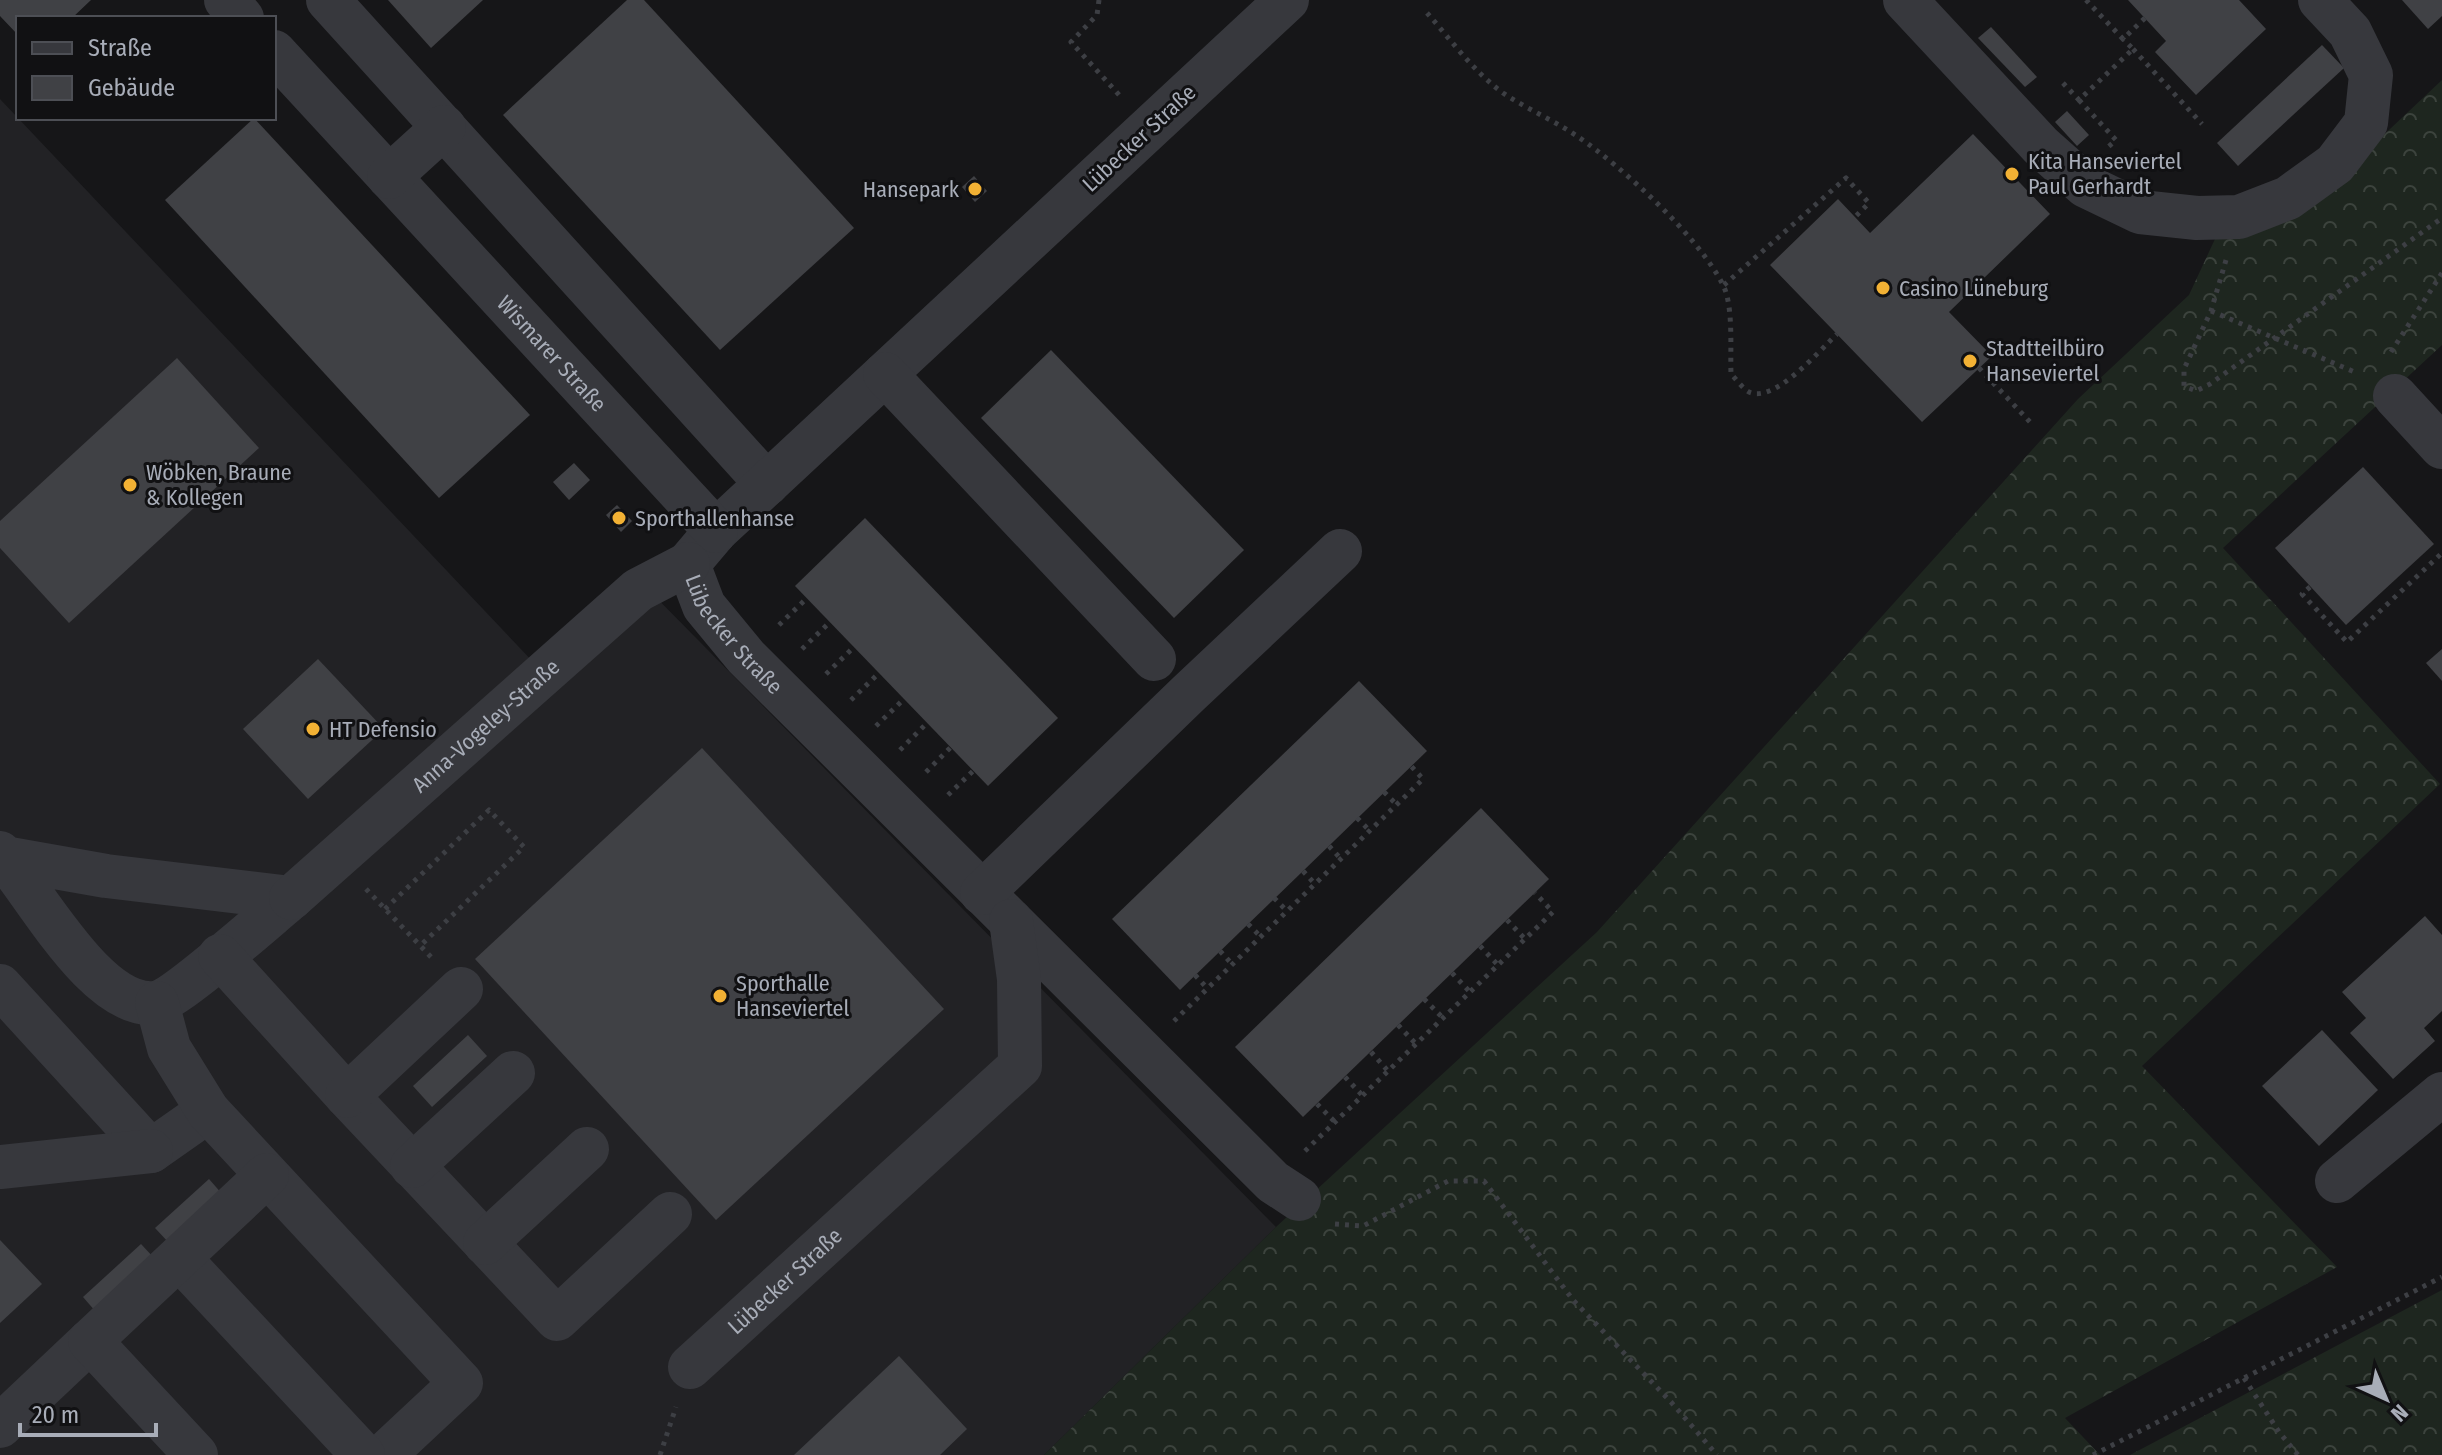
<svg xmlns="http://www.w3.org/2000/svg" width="2442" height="1455" viewBox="0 0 2442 1455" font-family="'Fira Sans Condensed',sans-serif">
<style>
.built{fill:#222225}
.forest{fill:url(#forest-crowns)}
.building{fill:#404145}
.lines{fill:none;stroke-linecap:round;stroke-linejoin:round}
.path{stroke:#3d3f44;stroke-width:5;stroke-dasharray:4 6;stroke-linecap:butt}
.minor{stroke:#37383d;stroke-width:44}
.poi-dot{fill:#f2b134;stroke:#111113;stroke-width:3}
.labels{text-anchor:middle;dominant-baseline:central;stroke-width:6;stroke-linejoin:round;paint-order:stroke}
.street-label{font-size:22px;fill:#a8adb8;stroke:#111113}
.poi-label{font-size:22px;fill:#a8adb8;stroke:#111113;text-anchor:start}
</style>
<defs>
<pattern id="forest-crowns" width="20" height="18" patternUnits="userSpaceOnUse" patternTransform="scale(2)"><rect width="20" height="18" fill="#1e261f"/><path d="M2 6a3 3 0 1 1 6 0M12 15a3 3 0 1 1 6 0" fill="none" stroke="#3c433d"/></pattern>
</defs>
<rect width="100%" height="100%" fill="#161618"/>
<polygon class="built" points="0,99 537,666 635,576 1276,1227 1044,1455 0,1455"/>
<g class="forest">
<polygon points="2442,80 2442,345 2223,548 2440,784 2142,1066 2337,1267 2065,1418 2100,1455 1044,1455 1276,1227 1597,932 2078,399 2189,295 2215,239 2372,146"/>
<polygon points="2442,1290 2442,1455 2130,1455"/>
</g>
<g class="building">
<polygon points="0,0 91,0 72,18 18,18 18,35 0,16"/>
<polygon points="388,0 483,0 431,48"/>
<polygon points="627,0 644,0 854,228 720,350 503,115"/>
<polygon points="2128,0 2239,0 2266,29 2196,95 2155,52 2166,41"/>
<polygon points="2402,0 2442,0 2442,16 2428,29"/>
<polygon points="1991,27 2037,77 2025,87 1978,38"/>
<polygon points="2322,45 2344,68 2238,166 2217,143"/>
<polygon points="2067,111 2089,135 2077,146 2055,122"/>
<polygon points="254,118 530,415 439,498 165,200"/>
<polygon points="1973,134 2050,214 1949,312 1992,356 1922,422 1770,265 1838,199 1870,233"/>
<polygon points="974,176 987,191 975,202 962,187"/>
<polygon points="1051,350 1244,550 1174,618 981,418"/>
<polygon points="177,358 259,448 69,623 0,548 0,521"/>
<polygon points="574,463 590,480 569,500 553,482"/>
<polygon points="2363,467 2434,544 2346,625 2275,548"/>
<polygon points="617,505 632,521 621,532 606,515"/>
<polygon points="865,518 1058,718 988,786 795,586"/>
<polygon points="2442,649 2442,681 2426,663"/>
<polygon points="318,659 384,729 308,799 243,729"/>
<polygon points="1359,681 1427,751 1180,990 1112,919"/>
<polygon points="702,748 944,1009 716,1220 475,959"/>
<polygon points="1481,808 1549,879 1303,1117 1235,1047"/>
<polygon points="2425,916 2442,935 2442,1011 2424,1028 2435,1041 2393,1079 2350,1033 2366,1018 2342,992"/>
<polygon points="2322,1030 2378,1090 2319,1146 2262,1086"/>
<polygon points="468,1035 487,1056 432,1107 413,1086"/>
<polygon points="209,1179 223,1195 170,1244 155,1228"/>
<polygon points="0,1240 42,1284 0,1323"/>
<polygon points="141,1244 154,1258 96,1312 83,1297"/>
<polygon points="899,1356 967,1429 940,1455 794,1455"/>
</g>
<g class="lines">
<g class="path">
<polyline points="1099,0 1097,15 1071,42 1121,97"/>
<polyline points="2086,0 2123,39 2145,18"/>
<path d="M1427,13C1451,40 1474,72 1503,93C1527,109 1553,120 1577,136C1622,167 1697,235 1722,283C1734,304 1730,349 1731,374C1736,379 1743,389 1749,392C1774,404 1820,350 1837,334"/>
<polyline points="2133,49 2202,124"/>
<polyline points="2063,83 2079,100 2133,49 2123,39"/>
<polyline points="2079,100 2116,140 2107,148"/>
<polyline points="2226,260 2211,311 2184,369 2184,386 2196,391 2210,384 2442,218"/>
<polyline points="1724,285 1846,178 1869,203 1855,217"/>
<polyline points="2211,311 2357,373"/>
<polyline points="2391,352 2442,273"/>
<polyline points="1979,368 2030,422"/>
<polyline points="2310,587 2302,594 2347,642 2442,553"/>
<polyline points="779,625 807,598"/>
<polyline points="802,649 830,622"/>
<polyline points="826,674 854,647"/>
<polyline points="851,700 879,673"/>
<polyline points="876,726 904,699"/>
<polyline points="900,750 927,723"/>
<polyline points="926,772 951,747"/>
<polyline points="1384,792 1397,805"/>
<polyline points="948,795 973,771"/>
<polyline points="1357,818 1370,831"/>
<polyline points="1329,846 1341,859"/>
<polyline points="1303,871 1315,884"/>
<polyline points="366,889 431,957"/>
<polyline points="1274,898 1287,911"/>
<polyline points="385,909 489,810 524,847 420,946"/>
<polyline points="1507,920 1525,939"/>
<polyline points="1248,924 1261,937"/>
<polyline points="1480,946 1498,965"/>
<polyline points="1220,951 1232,964"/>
<polyline points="1452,973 1470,992"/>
<polyline points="1195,975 1207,988"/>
<polyline points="1424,999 1443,1018"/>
<polyline points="1174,1021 1423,779 1411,766"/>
<polyline points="1398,1025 1416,1044"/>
<polyline points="1371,1052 1388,1071"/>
<polyline points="1345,1077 1363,1096"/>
<polyline points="1317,1104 1335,1122"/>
<polyline points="1305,1151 1553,912 1535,893"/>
<polyline points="1335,1224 1363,1226 1448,1181 1484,1181 1573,1300 1671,1402 1717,1455"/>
<polyline points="2244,1378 2279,1432 2298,1455"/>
<polyline points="660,1455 676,1407"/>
<polyline points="2093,1455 2442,1277"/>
</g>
<g class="minor">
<polyline points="226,0 242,18"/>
<polyline points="328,0 767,484"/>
<path id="s1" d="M1287,0L716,531L688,564L704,606L746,657L1273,1182L1299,1199"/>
<polyline points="1905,0 2041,146 2086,186 2140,212 2197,218 2239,217 2288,198 2335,164 2366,123 2371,75 2350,32 2320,0"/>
<path id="s2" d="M274,52L716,531"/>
<polyline points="389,177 444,127"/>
<polyline points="885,374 1154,659"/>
<polyline points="2395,396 2442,447"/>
<path d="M0,853C35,892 96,1009 155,1003C175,1000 269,916 291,898L106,876L4,858"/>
<polyline points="982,893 1188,694 1340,551"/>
<path id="s3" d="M291,898L638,590L688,564"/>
<polyline points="220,956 347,1096 557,1319 670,1214"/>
<polyline points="0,986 151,1151 208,1111"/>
<polyline points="157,1003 169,1048 208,1111 461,1383 384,1455"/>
<polyline points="347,1096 461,989"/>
<polyline points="412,1166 513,1073"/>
<polyline points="0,1167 151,1151"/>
<polyline points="2337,1181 2442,1094"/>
<polyline points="485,1243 587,1149"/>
<polyline points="179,1258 363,1455"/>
<path id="s4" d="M690,1367L1020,1066L1019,979L1011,921"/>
<polyline points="0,1426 90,1341"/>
<polyline points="196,1455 90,1341 267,1175"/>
</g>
</g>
<g class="poi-dot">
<circle cx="2012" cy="174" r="8"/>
<circle cx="975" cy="189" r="8"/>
<circle cx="1883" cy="288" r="8"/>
<circle cx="1970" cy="361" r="8"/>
<circle cx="130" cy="485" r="8"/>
<circle cx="619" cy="518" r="8"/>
<circle cx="313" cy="729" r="8"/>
<circle cx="720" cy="996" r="8"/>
</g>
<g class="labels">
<g class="street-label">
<text transform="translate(1139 138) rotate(-43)">Lübecker Straße</text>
<text stroke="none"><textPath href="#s2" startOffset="410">Wismarer Straße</textPath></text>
<text stroke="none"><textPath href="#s1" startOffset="908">Lübecker Straße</textPath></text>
<text stroke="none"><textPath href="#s3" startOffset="260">Anna-Vogeley-Straße</textPath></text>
<text stroke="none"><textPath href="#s4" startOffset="128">Lübecker Straße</textPath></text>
</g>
<g class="poi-label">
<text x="2028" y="161">Kita Hanseviertel<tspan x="2028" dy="25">Paul Gerhardt</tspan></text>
<text x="959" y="189" text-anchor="end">Hansepark</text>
<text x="1899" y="288">Casino Lüneburg</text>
<text x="1986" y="348">Stadtteilbüro<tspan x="1986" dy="25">Hanseviertel</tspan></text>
<text x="146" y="472">Wöbken, Braune<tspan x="146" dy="25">&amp; Kollegen</tspan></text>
<text x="635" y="518">Sporthallenhanse</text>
<text x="329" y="729">HT Defensio</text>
<text x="736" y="983">Sporthalle<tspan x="736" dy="25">Hanseviertel</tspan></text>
</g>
</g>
<rect x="16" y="16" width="260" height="104" fill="#111113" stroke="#4d4f55" stroke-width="2"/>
<rect x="32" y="42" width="40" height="12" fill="#37383d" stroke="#4d4f55" stroke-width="2"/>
<text x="88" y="56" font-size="24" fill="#a8adb8">Straße</text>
<rect x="32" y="76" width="40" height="24" fill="#404145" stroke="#4d4f55" stroke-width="2"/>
<text x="88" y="96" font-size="24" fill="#a8adb8">Gebäude</text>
<g transform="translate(2386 1399) rotate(136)" stroke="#111113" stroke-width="6" paint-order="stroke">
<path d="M0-6L14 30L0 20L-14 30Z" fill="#a8adb8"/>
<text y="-12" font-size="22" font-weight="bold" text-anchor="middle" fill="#a8adb8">N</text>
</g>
<path d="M20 1423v12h136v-12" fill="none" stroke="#a8adb8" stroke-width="4"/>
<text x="32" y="1423" font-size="24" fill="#a8adb8" stroke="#111113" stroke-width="6" paint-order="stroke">20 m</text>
</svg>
